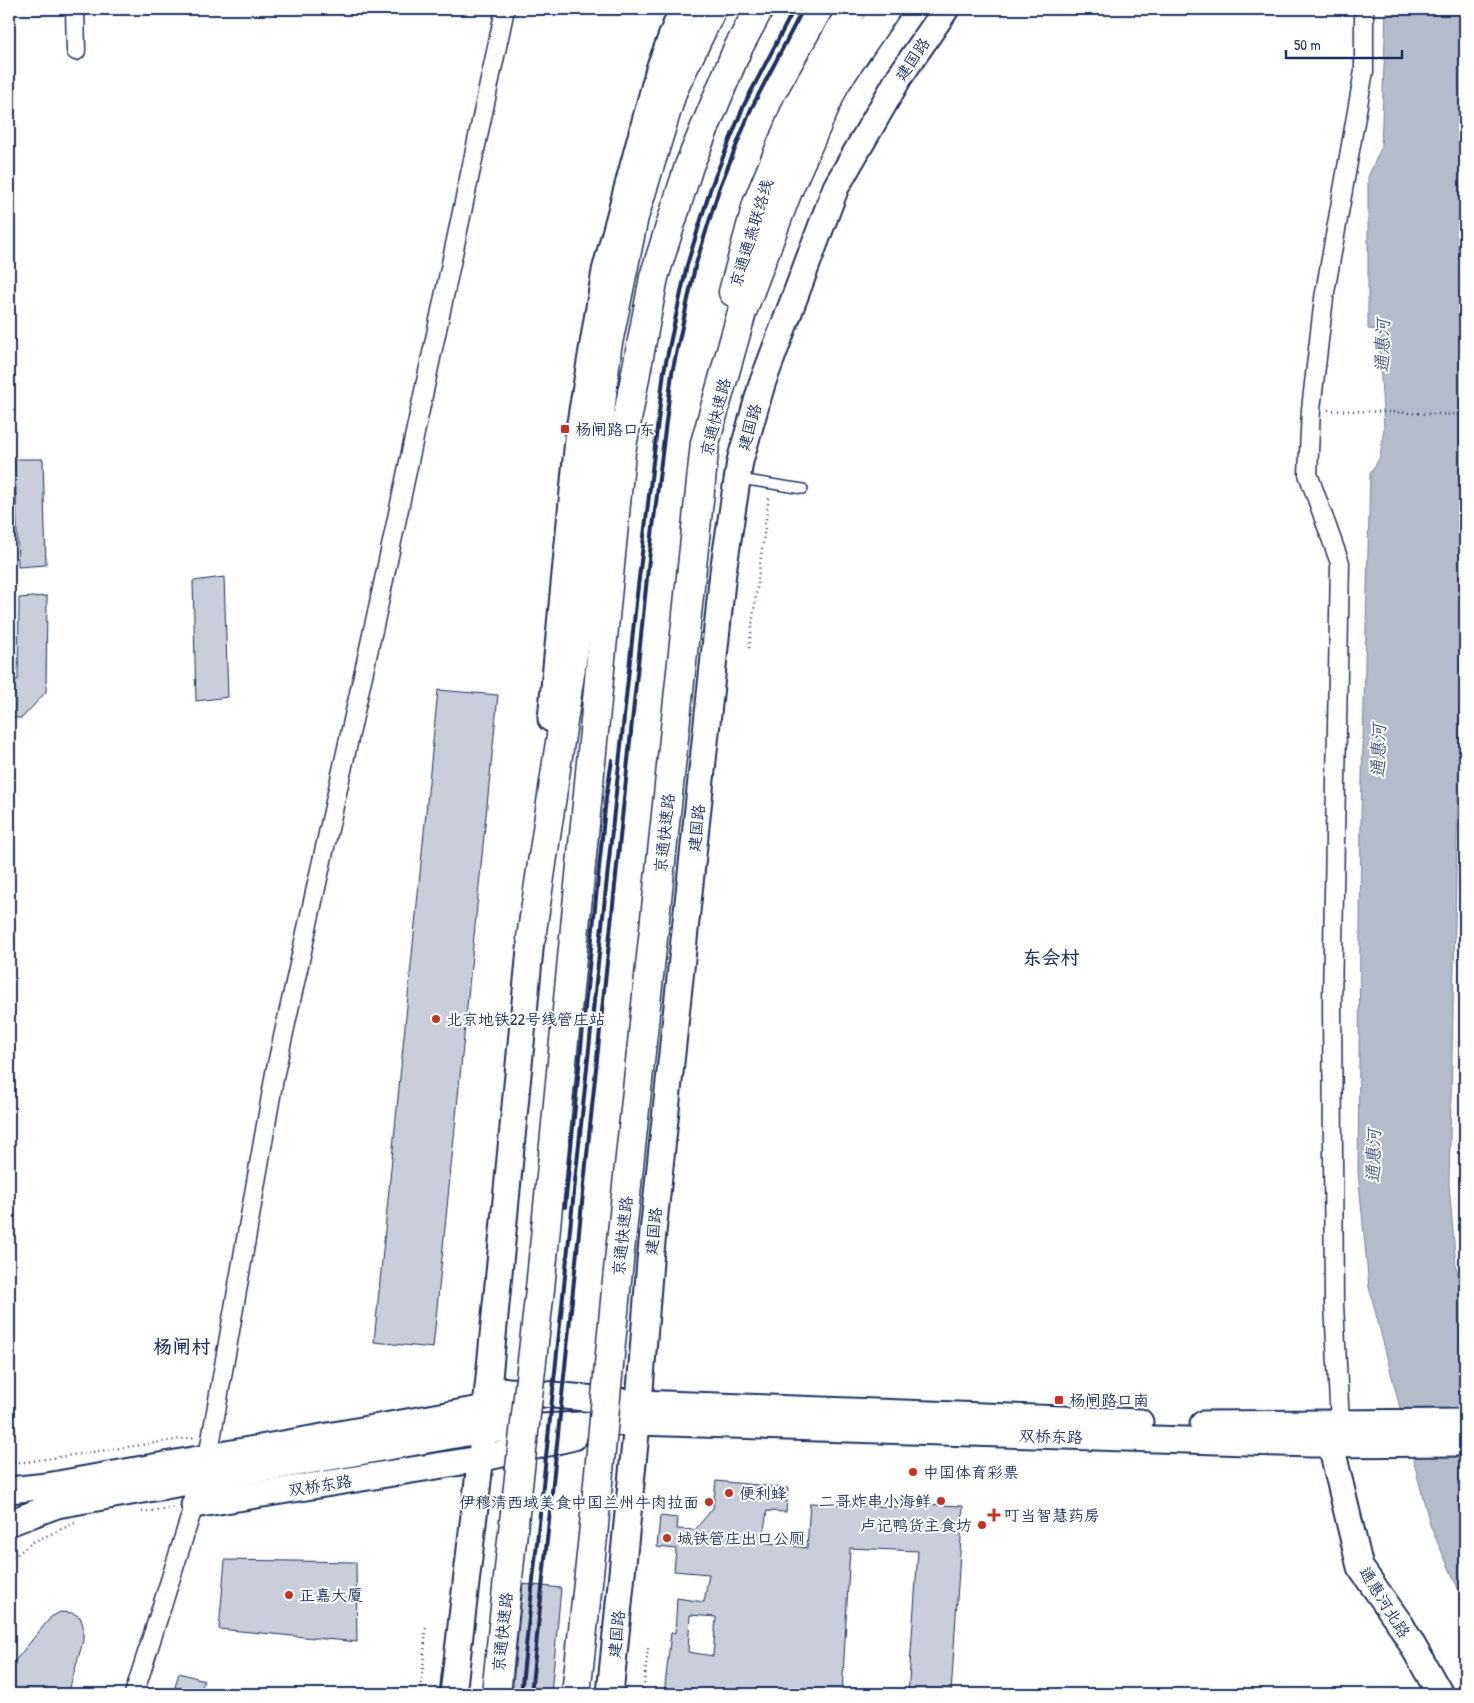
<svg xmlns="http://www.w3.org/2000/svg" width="1474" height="1703" viewBox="0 0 1474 1703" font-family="'Patrick Hand','LXGW WenKai TC',sans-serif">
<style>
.water{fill:#b5bbca;stroke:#77839f}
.building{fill:#caceda;stroke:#1b2f5e;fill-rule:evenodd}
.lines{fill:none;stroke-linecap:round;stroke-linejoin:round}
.lane-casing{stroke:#1b2f5e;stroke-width:12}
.street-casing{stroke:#1b2f5e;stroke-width:21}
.secondary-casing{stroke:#1b2f5e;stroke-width:29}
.highway-casing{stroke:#1b2f5e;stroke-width:31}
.path{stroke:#1b2f5e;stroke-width:2.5;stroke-dasharray:1 4;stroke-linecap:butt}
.lane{stroke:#fff;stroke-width:9}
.street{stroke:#fff;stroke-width:18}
.secondary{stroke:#fff;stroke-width:25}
.highway{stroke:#fff;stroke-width:28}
.rail{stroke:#1b2f5e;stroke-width:4}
.highway-bridge-casing{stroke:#1b2f5e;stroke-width:31;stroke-linecap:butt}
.highway-bridge{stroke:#fff;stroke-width:28}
.poi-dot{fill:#c8321e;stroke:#fff;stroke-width:2}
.labels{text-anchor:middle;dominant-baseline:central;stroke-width:4;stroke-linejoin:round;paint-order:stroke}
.street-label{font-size:16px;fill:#1b2f5e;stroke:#fff}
.poi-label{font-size:16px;fill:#1b2f5e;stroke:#fff;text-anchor:start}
.water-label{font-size:18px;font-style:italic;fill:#49597e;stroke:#fff}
.quarter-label{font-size:19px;font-weight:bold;fill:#1b2f5e;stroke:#fff}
</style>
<rect width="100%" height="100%" fill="#fff"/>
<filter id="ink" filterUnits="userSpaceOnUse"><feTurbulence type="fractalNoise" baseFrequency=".02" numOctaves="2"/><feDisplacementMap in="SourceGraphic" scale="10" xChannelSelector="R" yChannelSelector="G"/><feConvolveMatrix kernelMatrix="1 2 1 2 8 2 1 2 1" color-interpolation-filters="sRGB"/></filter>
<g filter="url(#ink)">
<path class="water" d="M1386,9H1465V376C1458,414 1458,452 1465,490L1449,1184L1456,1267L1465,1299V1604L1430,1525L1369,1287L1358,1172L1361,817L1370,474L1380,457L1384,428L1378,330L1368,329V177L1381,148Z"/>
<g class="building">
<polygon points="15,459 43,459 46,565 18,567"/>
<polygon points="224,577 228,697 196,701 193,581"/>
<polygon points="47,596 46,692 22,718 9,718 9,680 18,680 19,598"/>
<polygon points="438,690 498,695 433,1348 374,1342"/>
<path d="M716,1481L788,1488L786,1512L767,1511L762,1542L807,1548L810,1503L921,1508V1504L963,1506L951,1694H908L918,1551L850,1548L842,1694H664L671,1633H675L677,1598L704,1602L709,1574L674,1571L676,1549L657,1547L660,1516L678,1518L677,1529L695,1530L713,1508ZM690,1615L716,1617L713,1656L688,1652Z"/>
<polygon points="225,1560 356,1562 357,1642 219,1629"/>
<polygon points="523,1584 561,1588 551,1694 512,1694"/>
<polygon points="60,1612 73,1613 80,1617 83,1625 83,1641 68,1694 9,1694 9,1668 51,1617"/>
<polygon points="179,1673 204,1680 200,1694 173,1694"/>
</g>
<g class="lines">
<g class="lane-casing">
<polyline id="lane" points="740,479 803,489"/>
</g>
<g class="street-casing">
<g id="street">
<polyline points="75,9 76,51"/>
<polyline points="1340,1424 1334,1304 1332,1002 1340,563 1308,474 1311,409 1324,298 1364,71 1364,9"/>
<polyline points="208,1457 275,1073 379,603 505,9"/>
<polyline points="134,1694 194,1505 193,1495"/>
</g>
</g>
<g class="secondary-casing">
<g id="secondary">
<polyline points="551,719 579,429 605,271 659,69 682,9"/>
<polyline points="488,1389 639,1403 1140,1422"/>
<polyline points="1203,1424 1465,1422"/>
<polyline points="1331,1445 1360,1567 1401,1625 1440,1694"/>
<polyline points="9,1490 47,1486 486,1408 502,1407"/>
<polyline points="194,1505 480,1459 574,1437"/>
<polyline points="9,1523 57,1505 484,1430 637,1422 1311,1444 1465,1443"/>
<polyline points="453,1694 484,1430 533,918"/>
<polyline points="610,1694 639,1403 650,1261 723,572 740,461 762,384 836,187 900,76 946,9"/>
</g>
</g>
<g class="highway-casing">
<g id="highway">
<polyline points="733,292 757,204 797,107 852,9"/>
<polyline points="531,938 577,627 607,348 634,217 673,90 712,9"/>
<polyline points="540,1289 621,452 654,277 689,166 737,50 759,9"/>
<polyline points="616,1290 705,443 742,312 789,188 835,84 886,9"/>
<polyline points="496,1694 512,1540"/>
<polyline points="576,1694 593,1536"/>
</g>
</g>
<g class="path">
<polyline points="1328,410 1465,415"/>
<polyline points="749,648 769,496"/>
<polyline points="9,1462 25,1462 195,1437"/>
<polyline points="142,1512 176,1507"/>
<polyline points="9,1560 33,1542 75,1523"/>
<polyline points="421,1694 426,1627"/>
<polyline points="643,1694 648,1648"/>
</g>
<use href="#lane" class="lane"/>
<use href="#street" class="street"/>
<use href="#secondary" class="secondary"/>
<use href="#highway" class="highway"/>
<g class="rail">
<polyline points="565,1207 606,798 612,760"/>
<polyline points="521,1694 636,603 664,371 687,265 711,187 744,105 794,9"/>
<polyline points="531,1694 648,568 672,373 695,267 719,189 751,109 803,9"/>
</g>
<g class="highway-bridge-casing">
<g id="highway-bridge">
<polyline points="593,1536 616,1290"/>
<polyline points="512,1540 540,1289"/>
</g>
</g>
<use href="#highway-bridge" class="highway-bridge"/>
</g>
</g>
<g class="poi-dot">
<rect x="560" y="424" width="10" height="10" rx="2.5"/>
<circle cx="436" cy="1019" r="5"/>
<rect x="1054" y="1395" width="10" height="10" rx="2.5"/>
<circle cx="913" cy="1472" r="5"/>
<circle cx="729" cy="1493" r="5"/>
<circle cx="941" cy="1501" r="5"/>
<circle cx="709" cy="1502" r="5"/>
<path d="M991.5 1507.5h5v5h5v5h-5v5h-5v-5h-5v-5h5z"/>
<circle cx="982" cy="1525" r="5"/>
<circle cx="667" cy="1538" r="5"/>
<circle cx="289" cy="1595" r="5"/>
</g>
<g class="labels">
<g class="street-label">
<text transform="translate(912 59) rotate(-56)">建国路</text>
<text transform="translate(751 233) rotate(-73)">京通通燕联络线</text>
<text transform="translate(715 417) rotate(-76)">京通快速路</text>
<text transform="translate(749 427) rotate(-74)">建国路</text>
<text transform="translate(696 828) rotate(-84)">建国路</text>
<text transform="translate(664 833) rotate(-84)">京通快速路</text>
<text transform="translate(653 1231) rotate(-84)">建国路</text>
<text transform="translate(622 1236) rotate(-84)">京通快速路</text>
<text transform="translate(1051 1436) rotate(2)">双桥东路</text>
<text transform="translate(320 1485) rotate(-9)">双桥东路</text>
<text transform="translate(1385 1602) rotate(58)">通惠河北路</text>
<text transform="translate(502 1632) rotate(-84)">京通快速路</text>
<text transform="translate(616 1634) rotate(-84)">建国路</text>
</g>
<g class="poi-label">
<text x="575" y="429">杨闸路口东</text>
<text x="446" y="1019">北京地铁22号线管庄站</text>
<text x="1069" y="1400">杨闸路口南</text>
<text x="923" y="1472">中国体育彩票</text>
<text x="739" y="1493">便利蜂</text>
<text x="931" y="1501" text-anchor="end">二哥炸串小海鲜</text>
<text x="699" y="1502" text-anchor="end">伊穆清西域美食中国兰州牛肉拉面</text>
<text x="1004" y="1515">叮当智慧药房</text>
<text x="972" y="1525" text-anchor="end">卢记鸭货主食坊</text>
<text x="677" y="1538">城铁管庄出口公厕</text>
<text x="299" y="1595">正嘉大厦</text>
</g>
<g class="water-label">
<text transform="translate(1382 346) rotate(-89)">通惠河</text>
<text transform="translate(1378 751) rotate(-89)">通惠河</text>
<text transform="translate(1373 1156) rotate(-89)">通惠河</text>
</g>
<g class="quarter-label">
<text x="1051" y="957">东会村</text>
<text x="182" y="1346">杨闸村</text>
</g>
</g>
<rect width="1474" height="1703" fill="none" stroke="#fff" stroke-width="30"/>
<rect x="15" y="15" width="1444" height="1673" fill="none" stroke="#1b2f5e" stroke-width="2" filter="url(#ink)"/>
<path d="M1286 50v8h116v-8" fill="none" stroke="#1b2f5e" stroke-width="2.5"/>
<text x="1294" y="50" font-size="15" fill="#1b2f5e" stroke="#ffffff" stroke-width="4" paint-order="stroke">50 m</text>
</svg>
